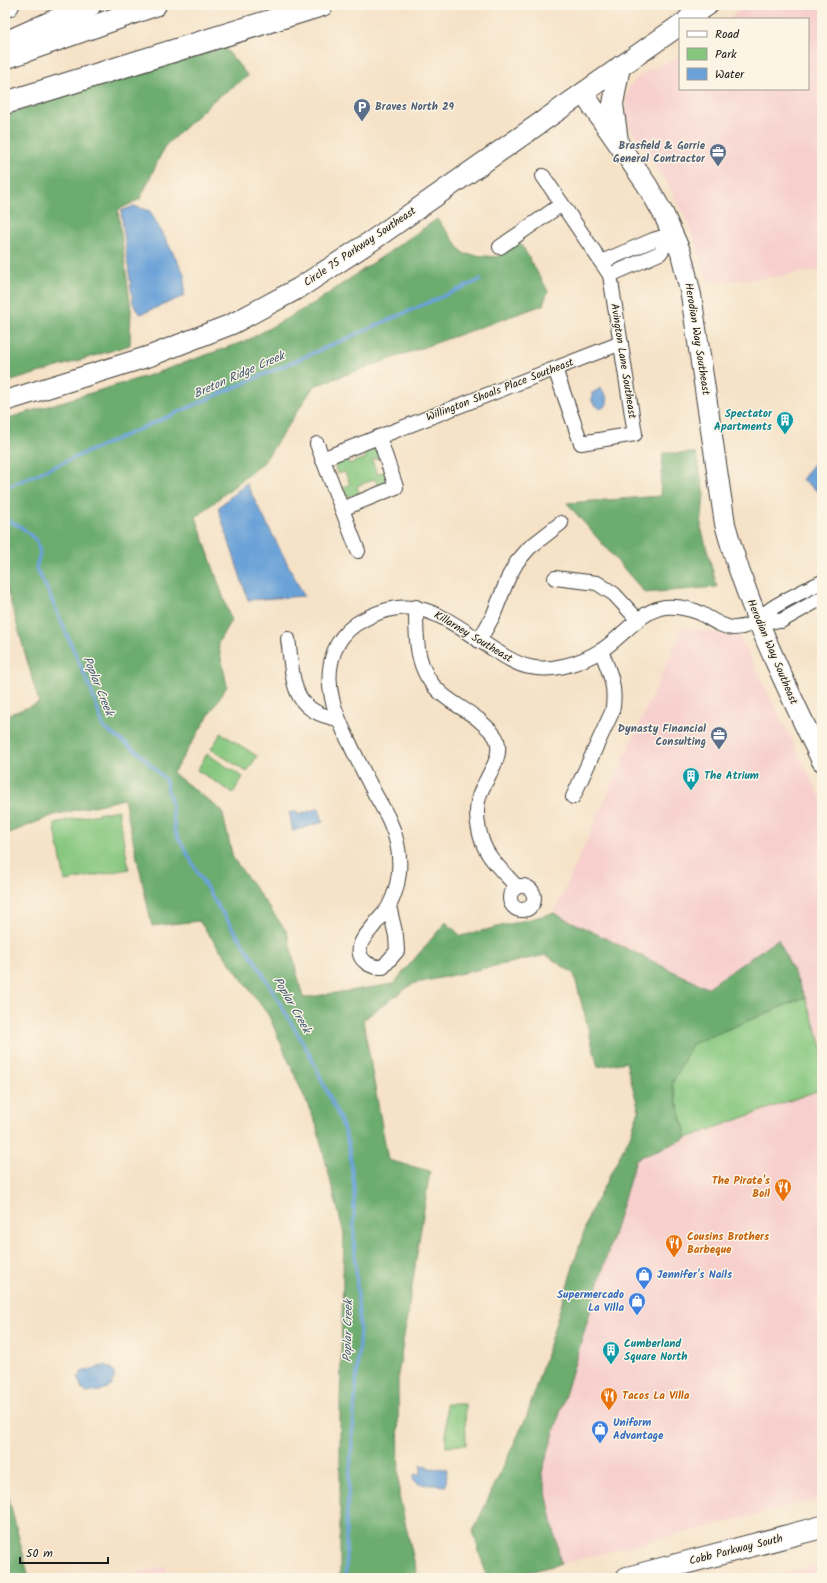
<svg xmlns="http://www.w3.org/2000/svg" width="827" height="1583" viewBox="0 0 827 1583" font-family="Kalam,sans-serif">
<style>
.built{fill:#f7d0ce}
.green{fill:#86c77f;stroke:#51724e}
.forest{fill:#6cac6e;stroke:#446445}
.water{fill:#6aa2d8;stroke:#435f7a}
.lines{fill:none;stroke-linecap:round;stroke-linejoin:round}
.stream{stroke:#6aa2d8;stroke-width:3.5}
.street-casing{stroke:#3d3a36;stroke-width:16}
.secondary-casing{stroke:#3d3a36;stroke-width:22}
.primary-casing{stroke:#3d3a36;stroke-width:24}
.highway-casing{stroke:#3d3a36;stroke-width:24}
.street{stroke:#fff;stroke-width:14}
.secondary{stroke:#fff;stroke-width:20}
.primary{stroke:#fff;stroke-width:22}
.highway{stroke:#fff;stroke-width:22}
.labels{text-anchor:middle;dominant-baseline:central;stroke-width:3;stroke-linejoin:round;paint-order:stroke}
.service-label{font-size:11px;font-weight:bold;fill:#4e5e75;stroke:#fcf5e5;text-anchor:end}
.street-label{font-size:11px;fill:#1c1c1c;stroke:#fcf5e5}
.culture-label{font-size:11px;font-weight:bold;fill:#0d838f;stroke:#fcf5e5;text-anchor:start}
.food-label{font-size:11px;font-weight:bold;fill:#c56008;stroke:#fcf5e5;text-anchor:start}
.shop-label{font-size:11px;font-weight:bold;fill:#366cbe;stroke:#fcf5e5;text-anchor:start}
.water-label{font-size:12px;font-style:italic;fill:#3f5871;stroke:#fcf5e5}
</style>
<rect width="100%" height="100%" fill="#fcf5e5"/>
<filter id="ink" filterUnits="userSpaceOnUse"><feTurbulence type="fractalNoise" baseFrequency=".025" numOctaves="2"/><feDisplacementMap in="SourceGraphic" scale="8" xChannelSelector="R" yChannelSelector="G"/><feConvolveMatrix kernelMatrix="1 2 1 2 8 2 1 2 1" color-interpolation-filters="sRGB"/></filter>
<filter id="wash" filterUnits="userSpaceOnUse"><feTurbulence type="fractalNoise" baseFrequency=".012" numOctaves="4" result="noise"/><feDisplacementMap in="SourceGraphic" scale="16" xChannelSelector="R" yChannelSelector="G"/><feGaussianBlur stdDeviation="0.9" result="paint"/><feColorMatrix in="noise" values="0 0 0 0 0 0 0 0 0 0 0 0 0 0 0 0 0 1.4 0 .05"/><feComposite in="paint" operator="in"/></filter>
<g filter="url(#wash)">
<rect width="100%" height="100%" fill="#f5e2c7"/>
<g class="built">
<polygon points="746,5 822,5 822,270 759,279 711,282 706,277 688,223 671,189 632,131 626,119 626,97 629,87 635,80 646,71 671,61 680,54 680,89 808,89 808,19 728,19"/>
<polygon points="683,627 740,637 822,801 822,1046 805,997 778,939 707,988 554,913"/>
<polygon points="822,1089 822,1498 561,1564 542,1472 636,1158"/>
<polygon points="822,1564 822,1578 766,1578"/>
<polygon points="166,1566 169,1578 116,1578"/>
</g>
<g class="green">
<path d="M365,447L371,448L378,451L381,457L372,460L377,474L385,471L388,477L383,486L378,487L375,479L357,486L360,495C352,498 345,497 342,489L343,487L350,484L345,472L337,474L335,466L339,459L345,457L349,464L366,458L363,450Z"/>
<polygon points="221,733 257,756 247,772 211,749"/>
<polygon points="207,754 243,777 233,793 197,770"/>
<polygon points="118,810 129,869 65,881 54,823"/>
<polygon points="805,997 822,1046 822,1089 687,1138 672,1084 692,1044"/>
<polygon points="446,1404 465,1404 466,1445 446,1446"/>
</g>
<g class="forest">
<polygon points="224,47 248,76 214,100 165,146 140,199 118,210 131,310 130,345 5,383 5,114"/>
<polygon points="437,219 464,254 496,257 520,242 548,291 543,305 314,386 264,462 196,517 231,620 218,643 227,686 173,773 222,811 233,858 287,932 303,998 393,984 446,922 461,936 554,913 707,988 778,939 805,997 692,1044 672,1084 687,1138 636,1159 542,1472 561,1564 501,1578 487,1578 473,1531 527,1416 589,1215 630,1136 639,1110 626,1062 598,1067 574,974 546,955 412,984 363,1020 388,1160 430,1171 398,1375 399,1496 418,1578 340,1578 340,1405 344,1234 316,1124 269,1016 199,921 152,926 124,799 54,815 5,835 5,716 39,703 5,582 5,419 150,375 248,340 316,302"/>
<polygon points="663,453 696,453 704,494 701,527 717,587 645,593 567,503 660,496"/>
<polygon points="5,1483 29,1578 5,1578"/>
</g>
<g class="water">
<polygon points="134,206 150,211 185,275 184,296 141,314 138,312 133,303 121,211"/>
<path d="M601,388C605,395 610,398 606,406L600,409L592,402V393Z"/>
<polygon points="816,460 822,466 822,487 819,492 802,480"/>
<polygon points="246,483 304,596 248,600 218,508"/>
<polygon points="319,808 323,822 293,831 289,813 297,811 298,815"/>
<polygon points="107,1365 107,1367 111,1368 114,1373 114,1380 112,1382 112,1386 100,1391 86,1393 85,1390 82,1390 78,1377 81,1375 81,1372"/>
<polygon points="421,1465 428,1466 428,1468 447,1469 446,1486 418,1484 414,1480 414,1475 421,1473"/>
</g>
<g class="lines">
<g class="stream">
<polyline points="5,488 480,280"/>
<polyline points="5,519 21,527 37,541 40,553 36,568 47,589 91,690 104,728 139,753 165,779 171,801 175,832 199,875 217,905 257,964 310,1055 340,1119 346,1136 350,1153 354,1188 354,1241 360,1330 346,1524 346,1578"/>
</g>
</g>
</g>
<g filter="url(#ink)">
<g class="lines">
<g class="street-casing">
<g id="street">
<polyline points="543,176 610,275 635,434 581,443 555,369"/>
<polyline points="500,247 562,204"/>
<polyline points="601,262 653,240 673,234"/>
<polyline points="610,275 660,253 673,234"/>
<polyline points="317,444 358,551"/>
<polyline points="322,459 621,343"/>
<polyline points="342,509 396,487 379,437"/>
<polyline points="555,578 597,583 614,594 638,620"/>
<path d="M416,607C416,638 415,672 442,694C453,704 467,710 479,720C485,726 494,732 497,740C501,753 495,764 489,775C486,782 481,789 479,797C474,814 479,840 489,855C497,867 508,877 517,887"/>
<polyline points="758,620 781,621 822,598"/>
<path d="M288,639C294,679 289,711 338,719"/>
<polyline points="479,641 493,616 509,576 517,562 529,548 561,523"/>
<path d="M573,797L612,712C617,689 610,672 601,651"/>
<circle cx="522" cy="898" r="12"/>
<path d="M389,906L396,936L397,951L383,967C372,968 357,961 360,947C361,939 370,931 375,924C379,918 386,912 389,906C399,887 402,864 397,843C393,824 384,810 375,794C366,777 358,761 350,744C336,715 322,685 334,652C338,641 346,631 356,624C415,587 444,619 493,649C504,656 517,665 530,667C553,672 581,663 600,651C609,646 617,638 625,631C635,622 646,612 660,608C672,605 689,608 700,613C711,619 721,627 733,628C755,628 761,614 777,605C791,597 807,589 822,582"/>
</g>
</g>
<g class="secondary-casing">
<g id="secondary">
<polyline points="688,19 708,5"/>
<path d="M583,93L647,185L664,215L681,253L691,295L725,524C747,606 785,684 822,761"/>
<polyline points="618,141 613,104 620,66"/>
<polyline points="5,401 150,356 232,324 299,288 373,240 680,25"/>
</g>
</g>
<g class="primary-casing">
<polyline id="primary" points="627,1578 822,1527"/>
</g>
<g class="highway-casing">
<g id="highway">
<polyline points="5,6 8,5"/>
<polyline points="5,43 90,5"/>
<polyline points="5,58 155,5"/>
<polyline points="5,103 322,5"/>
</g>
</g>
<use href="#street" class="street"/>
<use href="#secondary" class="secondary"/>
<use href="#primary" class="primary"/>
<use href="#highway" class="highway"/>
</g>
</g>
<defs>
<g id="parking-pin" transform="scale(0.9)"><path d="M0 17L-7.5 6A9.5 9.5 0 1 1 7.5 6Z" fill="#5c6f8a" stroke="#fcf5e5"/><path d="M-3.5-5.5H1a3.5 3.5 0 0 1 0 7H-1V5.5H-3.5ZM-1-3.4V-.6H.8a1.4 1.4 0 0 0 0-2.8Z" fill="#fff"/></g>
<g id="office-pin" transform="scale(0.9)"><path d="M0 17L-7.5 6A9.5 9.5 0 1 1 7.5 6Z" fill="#5c6f8a" stroke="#fcf5e5"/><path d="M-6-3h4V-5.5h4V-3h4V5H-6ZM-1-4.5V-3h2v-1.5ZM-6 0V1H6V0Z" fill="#fff"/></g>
<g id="building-pin" transform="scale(0.9)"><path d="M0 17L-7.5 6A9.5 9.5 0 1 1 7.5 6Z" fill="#0f9aa8" stroke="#fcf5e5"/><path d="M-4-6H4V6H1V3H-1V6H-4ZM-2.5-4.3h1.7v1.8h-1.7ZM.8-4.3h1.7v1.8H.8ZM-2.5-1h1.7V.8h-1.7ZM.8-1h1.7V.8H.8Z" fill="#fff"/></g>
<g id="restaurant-pin" transform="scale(0.9)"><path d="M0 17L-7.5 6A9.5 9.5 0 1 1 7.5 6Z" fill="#e8710a" stroke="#fcf5e5"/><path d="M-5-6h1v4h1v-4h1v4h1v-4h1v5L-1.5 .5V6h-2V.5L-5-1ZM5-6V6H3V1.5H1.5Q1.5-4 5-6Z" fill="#fff"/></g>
<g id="shop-pin" transform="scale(0.9)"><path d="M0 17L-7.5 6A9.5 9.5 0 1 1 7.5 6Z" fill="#3f7fe0" stroke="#fcf5e5"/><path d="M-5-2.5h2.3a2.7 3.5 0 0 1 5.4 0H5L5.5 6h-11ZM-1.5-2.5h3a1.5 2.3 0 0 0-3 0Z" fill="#fff"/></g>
</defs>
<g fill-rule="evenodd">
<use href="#parking-pin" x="362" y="107"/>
<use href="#office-pin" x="718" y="152"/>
<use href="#building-pin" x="785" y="420"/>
<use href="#office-pin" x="719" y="735"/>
<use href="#building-pin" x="691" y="776"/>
<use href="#restaurant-pin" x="783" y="1187"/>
<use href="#restaurant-pin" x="674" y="1243"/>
<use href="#shop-pin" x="644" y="1275"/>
<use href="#shop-pin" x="637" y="1301"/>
<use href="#building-pin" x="611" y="1350"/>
<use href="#restaurant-pin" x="609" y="1396"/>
<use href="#shop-pin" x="600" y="1429"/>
</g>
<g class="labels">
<g class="service-label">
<text x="375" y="107" text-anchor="start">Braves North 29</text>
<text x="705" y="146">Brasfield &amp; Gorrie<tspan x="705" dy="13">General Contractor</tspan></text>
<text x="706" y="729">Dynasty Financial<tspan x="706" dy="13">Consulting</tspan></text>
</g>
<g class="street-label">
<text transform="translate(360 247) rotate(-34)">Circle 75 Parkway Southeast</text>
<text transform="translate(697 339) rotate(81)">Herodian Way Southeast</text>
<text transform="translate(623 361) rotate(81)">Avington Lane Southeast</text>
<text transform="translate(500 390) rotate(-21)">Willington Shoals Place Southeast</text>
<text transform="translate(473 637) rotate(31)">Killarney Southeast</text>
<text transform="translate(772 652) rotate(67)">Herodian Way Southeast</text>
<text transform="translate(736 1550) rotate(-14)">Cobb Parkway South</text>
</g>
<g class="culture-label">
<text x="772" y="414" text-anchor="end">Spectator<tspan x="772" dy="13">Apartments</tspan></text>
<text x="704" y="776">The Atrium</text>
<text x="624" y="1344">Cumberland<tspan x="624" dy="13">Square North</tspan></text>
</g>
<g class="food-label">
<text x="770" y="1181" text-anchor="end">The Pirate's<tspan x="770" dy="13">Boil</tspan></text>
<text x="687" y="1237">Cousins Brothers<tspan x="687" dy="13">Barbeque</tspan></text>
<text x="622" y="1396">Tacos La Villa</text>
</g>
<g class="shop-label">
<text x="657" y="1275">Jennifer's Nails</text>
<text x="624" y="1295" text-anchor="end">Supermercado<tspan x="624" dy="13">La Villa</tspan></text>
<text x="613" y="1423">Uniform<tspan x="613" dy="13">Advantage</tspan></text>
</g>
<g class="water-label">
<text transform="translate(239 375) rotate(-24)">Breton Ridge Creek</text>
<text transform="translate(98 686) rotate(68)">Poplar Creek</text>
<text transform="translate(292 1005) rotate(60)">Poplar Creek</text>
<text transform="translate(348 1331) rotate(-89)">Poplar Creek</text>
</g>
</g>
<rect width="827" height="1583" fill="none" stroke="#fcf5e5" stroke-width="20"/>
<rect x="679" y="18" width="130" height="72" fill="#fcf5e5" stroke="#a29e95"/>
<rect x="687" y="31" width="20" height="6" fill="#ffffff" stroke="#a29e95"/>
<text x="715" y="38" font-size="12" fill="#1c1c1c">Road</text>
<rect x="687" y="48" width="20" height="12" fill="#86c77f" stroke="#a29e95"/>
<text x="715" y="58" font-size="12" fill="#1c1c1c">Park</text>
<rect x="687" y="68" width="20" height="12" fill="#6aa2d8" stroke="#a29e95"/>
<text x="715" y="78" font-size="12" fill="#1c1c1c">Water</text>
<path d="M20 1557v6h88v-6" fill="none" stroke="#1c1c1c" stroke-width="2"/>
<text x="26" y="1557" font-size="12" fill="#1c1c1c" stroke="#fcf5e5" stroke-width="3" paint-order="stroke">50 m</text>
</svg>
